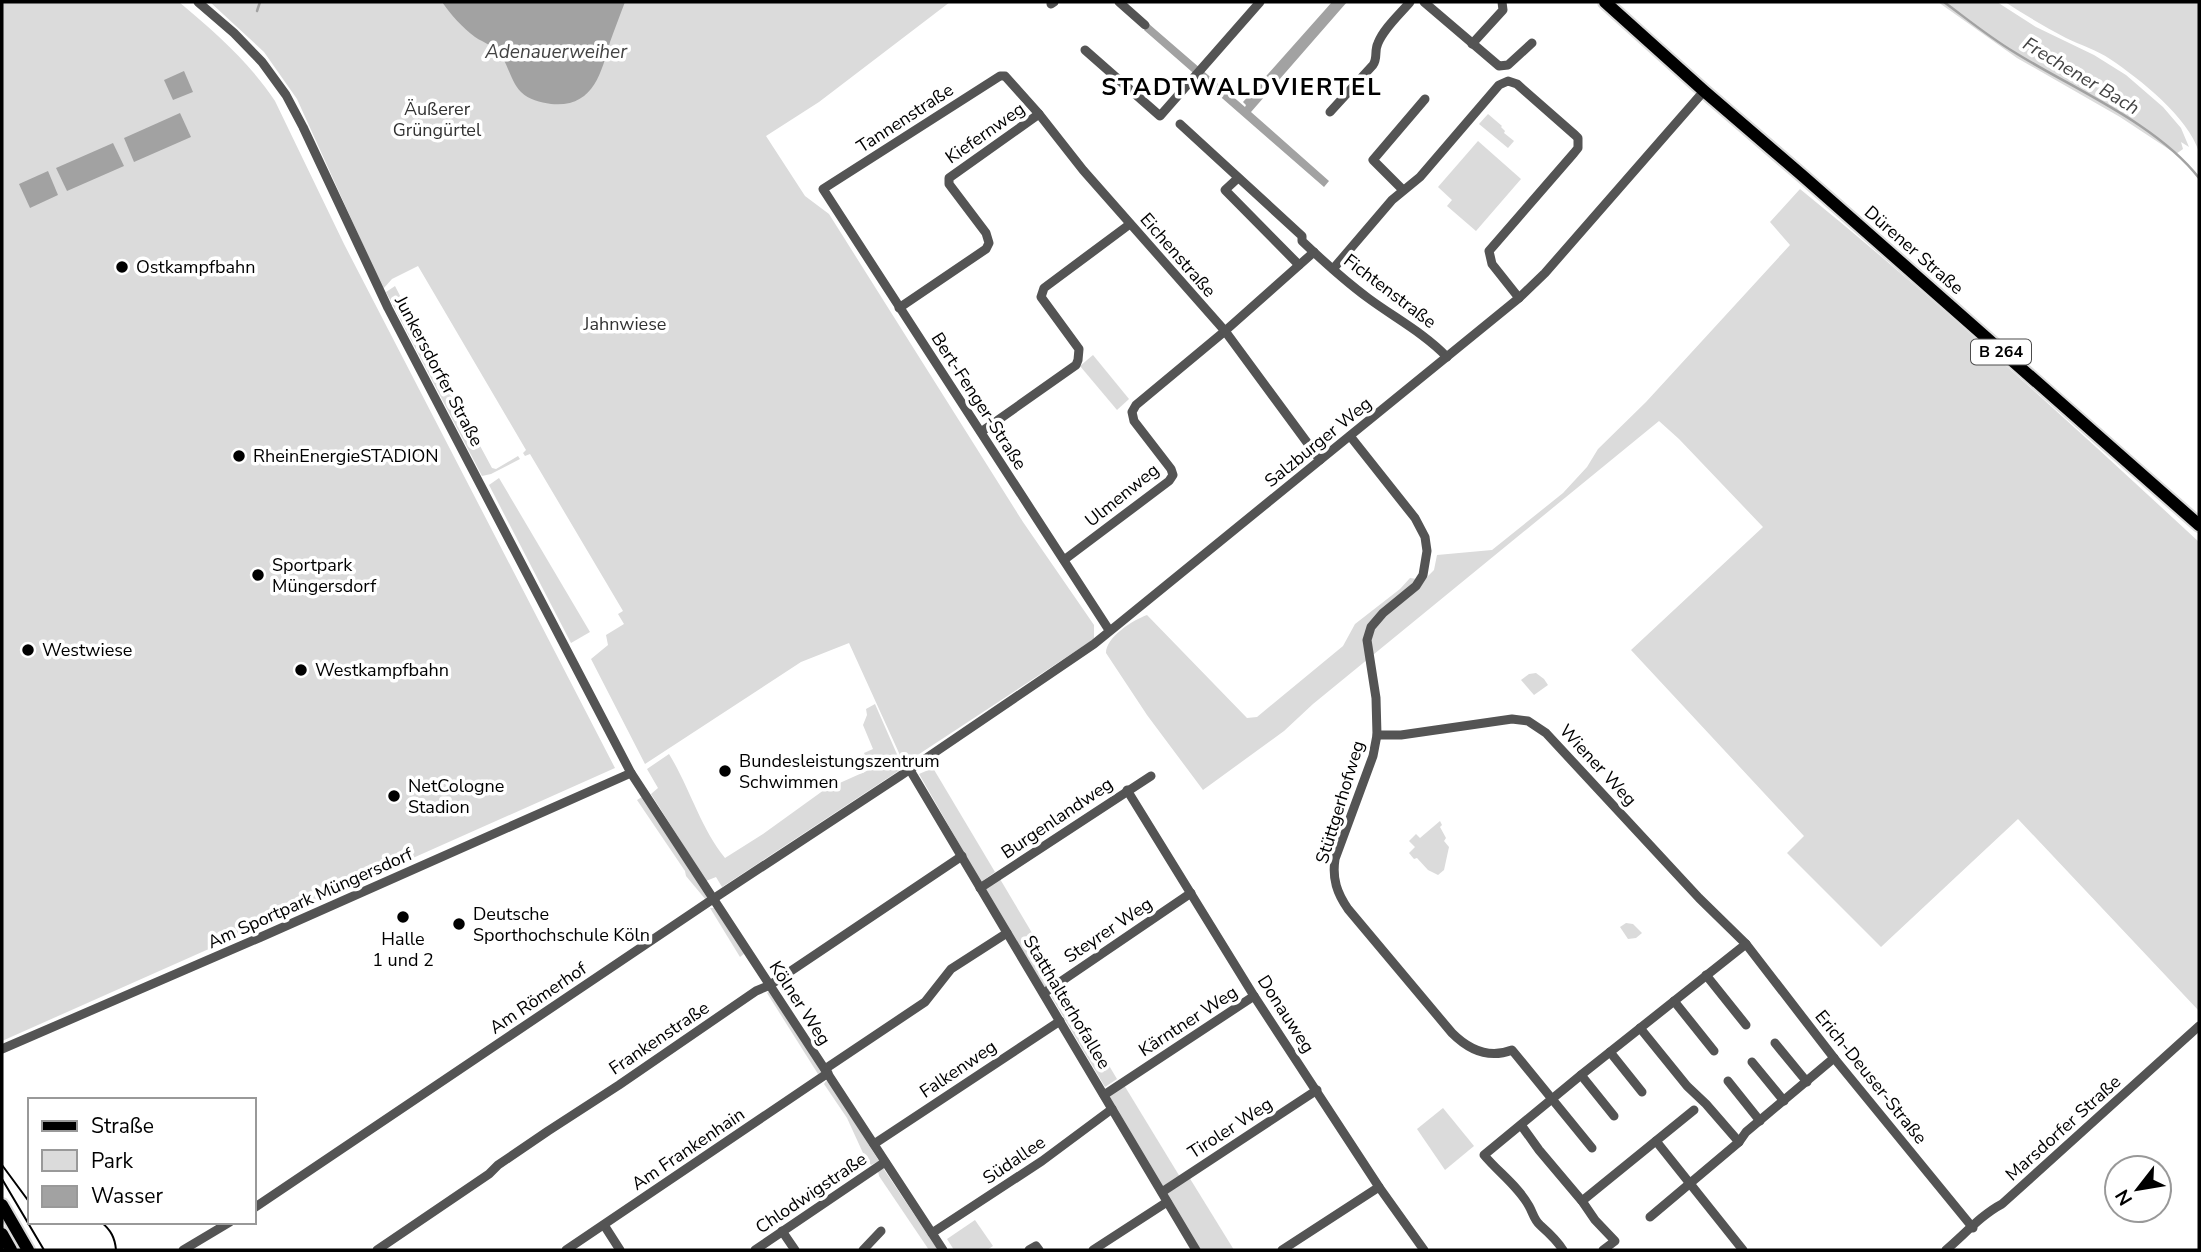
<svg xmlns="http://www.w3.org/2000/svg" width="2201" height="1252" viewBox="0 0 2201 1252" font-family="'Nunito Sans',sans-serif">
<style>
.green{fill:#dbdbdb}
.water{fill:#a2a2a2}
.lines{fill:none;stroke-linecap:round;stroke-linejoin:round}
.stream{stroke:#a2a2a2;stroke-width:2.5}
.major-casing{stroke:#dbdbdb;stroke-width:16}
.minor{stroke:#545454;stroke-width:9}
.major{stroke:#000;stroke-width:12}
.tram{stroke:#000;stroke-width:2}
.poi-dot{fill:#000;stroke:#fff;stroke-width:2.5}
.labels{text-anchor:middle;dominant-baseline:central;stroke-width:7;stroke-linejoin:round;paint-order:stroke}
.shield{fill:#fff;stroke:#4c4c4c;stroke-width:2}
.shield-label{font-size:16px;font-weight:bold;fill:#000}
.park-label{font-size:18px;fill:#323232;stroke:#fff}
.street-label{font-size:18px;fill:#000;stroke:#fff}
.poi-label{font-size:18px;fill:#000;stroke:#fff;text-anchor:start}
.water-label{font-size:19px;font-style:italic;fill:#434343;stroke:#fff}
.district-label{font-size:24px;font-weight:bold;letter-spacing:2px;fill:#000;stroke:#fff}
</style>
<rect width="100%" height="100%" fill="#fff"/>
<g class="green">
<path d="M2,2H179C215,32 249,62 275,101L344,244L615,768L2,1041Z"/>
<polygon points="210,2 950,2 819,102 766,136 805,196 829,214 1023,522 1094,625 1094,639 904,764 849,643 801,662 645,764 591,659 608,645 606,635 624,624 618,614 623,611 530,454 525,456 523,453 526,450 418,266 392,279 383,289 297,99 264,52"/>
<polygon points="1938,2 1997,2 2036,27 2094,55 2126,75 2163,107 2181,128 2189,147 2181,142 2183,149 2176,154 2120,117 2017,58"/>
<path d="M2005,2H2199V152C2188,117 2141,80 2110,59C2097,50 2080,45 2066,38C2045,27 2025,15 2005,2Z"/>
<polygon points="1488,114 1502,126 1501,127 1505,131 1504,133 1514,141 1508,148 1479,124"/>
<polygon points="1478,141 1521,179 1476,231 1447,206 1452,200 1438,187"/>
<path d="M1800,189C1938,301 2069,422 2199,542V1011L2018,819L1881,947L1787,853L1804,836L1631,650L1763,527L1679,439L1659,421L1313,704L1284,731L1203,790L1147,715L1106,653C1106,637 1133,620 1147,615L1247,718L1257,717L1343,646L1355,624L1400,589L1410,578L1424,580L1434,570L1437,555L1492,550L1563,493L1587,467L1598,449L1646,402L1790,245L1770,222Z"/>
<polygon points="395,286 469,430 471,429 492,468 496,469 518,456 520,459 491,474 482,476 386,292"/>
<polygon points="1093,355 1129,399 1117,410 1080,366"/>
<polygon points="499,478 590,632 571,643 489,485"/>
<polygon points="1536,673 1544,679 1548,685 1534,695 1521,680 1529,674"/>
<path d="M875,704L903,768L722,887L716,877L706,881L651,794L658,788L647,769L669,754C690,788 700,827 725,858L763,834L824,790L871,769L864,753L873,749L863,725L867,715L866,709Z"/>
<polygon points="933,768 995,872 981,882 919,774"/>
<polygon points="642,797 708,899 706,900 686,876 685,871 637,800"/>
<polygon points="1440,821 1442,825 1440,827 1446,838 1444,841 1449,847 1444,870 1438,875 1428,870 1417,858 1414,859 1409,853 1415,847 1409,841 1416,834 1420,838"/>
<polygon points="1000,879 1060,980 1045,990 985,889"/>
<polygon points="710,908 714,908 745,953 740,957"/>
<polygon points="1626,923 1633,924 1642,933 1636,938 1628,939 1620,927"/>
<polygon points="1063,988 1117,1079 1105,1087 1051,996"/>
<polygon points="769,991 822,1072 818,1074 767,993"/>
<polygon points="826,1081 829,1082 879,1161 871,1165 863,1153 847,1118 824,1084"/>
<polygon points="1124,1085 1180,1177 1163,1188 1108,1096"/>
<polygon points="1443,1108 1474,1146 1445,1170 1417,1129"/>
<polygon points="883,1168 938,1250 929,1250 879,1176 878,1171"/>
<polygon points="1189,1177 1234,1250 1200,1250 1166,1192"/>
<polygon points="975,1220 993,1246 987,1250 954,1250 947,1239"/>
</g>
<g class="water">
<path d="M442,2H625C620,15 615,28 610,42C601,74 593,108 551,104C540,102 529,100 521,92C511,82 509,67 501,55C495,46 484,43 475,37C462,27 451,15 442,2Z"/>
<polygon points="1332,2 1347,2 1251,112 1329,181 1324,187 1144,30 1149,24 1245,107 1246,105 1243,102"/>
<polygon points="184,71 193,92 173,100 164,80"/>
<polygon points="180,113 191,137 134,162 124,138"/>
<polygon points="113,143 124,166 67,191 56,168"/>
<polygon points="48,171 58,195 30,208 19,184"/>
</g>
<g class="lines">
<g class="stream">
<path d="M1944,2C1967,19 1989,37 2014,52C2073,89 2156,123 2199,178"/>
<polyline points="257,11 260,2"/>
</g>
<g class="major-casing">
<g id="major">
<polyline points="1605,2 1704,91 1804,177 2199,525"/>
<polyline points="2,1205 28,1250"/>
<polyline points="2,1234 11,1250"/>
</g>
</g>
<g class="minor">
<polyline points="198,2 234,33 262,62 286,95 303,127 388,308 631,773 943,1250"/>
<polyline points="1119,2 1145,25"/>
<polyline points="1424,2 1499,66 1508,65 1532,43"/>
<polyline points="1051,4 1054,2"/>
<polyline points="1472,44 1503,10 1502,2"/>
<polyline points="1085,50 1160,116 1260,2"/>
<path d="M1330,112L1373,65C1378,58 1374,51 1378,43C1384,28 1400,14 1410,2"/>
<path d="M1180,124L1302,236V241C1323,261 1345,281 1368,298C1395,318 1424,333 1447,357"/>
<polyline points="1238,178 1225,190 1299,265"/>
<polyline points="1403,190 1373,160 1425,99"/>
<polyline points="1333,269 1392,200 1420,177 1499,85 1508,81 1517,84 1575,135 1578,138 1578,148 1574,153 1489,251 1492,264 1519,298"/>
<polyline points="899,308 986,249 989,243 986,233 949,184 949,178 1039,114"/>
<polyline points="981,432 1076,365 1078,360 1079,349 1041,297 1044,288 1130,224"/>
<path d="M1350,436L1415,518L1425,537L1427,551L1423,575L1416,586L1383,613L1371,627L1367,640L1376,698L1377,735L1373,756L1335,859C1332,879 1337,893 1348,909L1452,1033C1469,1050 1489,1059 1512,1050L1592,1148"/>
<polyline points="1064,560 1169,481 1173,475 1171,469 1134,421 1132,412 1136,405 1225,331 1314,252"/>
<polyline points="1109,630 823,189 1000,76 1005,76 1039,114 1083,170 1225,331 1320,460"/>
<polyline points="1377,735 1401,735 1512,719 1528,721 1546,733 1699,898 1746,944 1834,1058 1973,1228"/>
<polyline points="910,770 1196,1250"/>
<polyline points="1127,790 1254,996 1379,1187 1424,1250"/>
<polyline points="980,888 1151,776"/>
<polyline points="1706,975 1746,1025"/>
<polyline points="1044,993 1191,893"/>
<polyline points="1674,1001 1714,1051"/>
<polyline points="1640,1028 1687,1086 1706,1104 1739,1142"/>
<polyline points="1775,1043 1807,1082"/>
<polyline points="2,1049 261,937 631,773"/>
<polyline points="1610,1052 1642,1092"/>
<polyline points="1752,1062 1784,1101"/>
<polyline points="825,1069 925,1002 951,969 1007,933"/>
<polyline points="1581,1075 1614,1116"/>
<polyline points="1728,1081 1760,1121"/>
<polyline points="1104,1095 1254,996"/>
<polyline points="1521,1125 1539,1150 1582,1201 1595,1220 1615,1241 1603,1250"/>
<polyline points="1656,1141 1743,1250"/>
<polyline points="874,1144 1060,1021"/>
<polyline points="1162,1192 1317,1090"/>
<polyline points="1582,1201 1694,1110"/>
<polyline points="254,1208 713,899 900,776 1094,644 1519,298 1545,273 1704,91"/>
<polyline points="1650,1217 1739,1142 1746,1132 1834,1058"/>
<polyline points="604,1225 620,1250"/>
<polyline points="782,1231 795,1250"/>
<polyline points="932,1233 1042,1161 1112,1109"/>
<polyline points="183,1250 230,1222"/>
<polyline points="377,1250 489,1174 498,1165 548,1131 619,1085 756,991 770,985 962,856"/>
<polyline points="566,1250 828,1073"/>
<polyline points="755,1250 885,1162"/>
<polyline points="863,1250 881,1231"/>
<polyline points="1029,1250 1036,1246 1039,1250"/>
<polyline points="1093,1250 1167,1202"/>
<polyline points="1282,1250 1379,1187"/>
<path d="M1563,1250C1557,1240 1549,1233 1540,1225C1534,1220 1533,1213 1529,1206C1518,1186 1498,1172 1484,1155L1581,1075L1746,944"/>
<path d="M1946,1250C1964,1235 1981,1215 2002,1204L2199,1026"/>
</g>
<use href="#major" class="major"/>
<g class="tram">
<polyline points="2,1165 30,1203"/>
<polyline points="2,1179 44,1250"/>
<path d="M101,1222C111,1230 115,1238 116,1250"/>
</g>
</g>
<g class="poi-dot">
<circle cx="122" cy="267" r="7"/>
<circle cx="239" cy="456" r="7"/>
<circle cx="258" cy="575" r="7"/>
<circle cx="28" cy="650" r="7"/>
<circle cx="301" cy="670" r="7"/>
<circle cx="725" cy="771" r="7"/>
<circle cx="394" cy="796" r="7"/>
<circle cx="403" cy="917" r="7"/>
<circle cx="459" cy="924" r="7"/>
</g>
<g class="labels">
<rect class="shield" x="1971" y="339.5" width="60" height="25" rx="5"/>
<g class="shield-label">
<text x="2001" y="352">B 264</text>
</g>
<g class="park-label">
<text x="437" y="109">Äußerer<tspan x="437" dy="21">Grüngürtel</tspan></text>
<text x="625" y="324">Jahnwiese</text>
</g>
<g class="street-label">
<text transform="translate(905 118) rotate(-33)">Tannenstraße</text>
<text transform="translate(985 133) rotate(-35)">Kiefernweg</text>
<text transform="translate(1914 250) rotate(41)">Dürener Straße</text>
<text transform="translate(1178 255) rotate(49)">Eichenstraße</text>
<text transform="translate(1390 291) rotate(37)">Fichtenstraße</text>
<text transform="translate(439 371) rotate(62)">Junkersdorfer Straße</text>
<text transform="translate(979 401) rotate(57)">Bert-Fenger-Straße</text>
<text transform="translate(1318 442) rotate(-39)">Salzburger Weg</text>
<text transform="translate(1122 495) rotate(-39)">Ulmenweg</text>
<text transform="translate(1598 765) rotate(47)">Wiener Weg</text>
<text transform="translate(1340 802) rotate(-73)">Stüttgerhofweg</text>
<text transform="translate(1057 818) rotate(-34)">Burgenlandweg</text>
<text transform="translate(310 898) rotate(-24)">Am Sportpark Müngersdorf</text>
<text transform="translate(1108 930) rotate(-34)">Steyrer Weg</text>
<text transform="translate(538 998) rotate(-34)">Am Römerhof</text>
<text transform="translate(1067 1002) rotate(59)">Statthalterhofallee</text>
<text transform="translate(800 1003) rotate(57)">Kölner Weg</text>
<text transform="translate(1286 1014) rotate(57)">Donauweg</text>
<text transform="translate(1188 1021) rotate(-33)">Kärntner Weg</text>
<text transform="translate(659 1038) rotate(-34)">Frankenstraße</text>
<text transform="translate(958 1069) rotate(-34)">Falkenweg</text>
<text transform="translate(1871 1077) rotate(51)">Erich-Deuser-Straße</text>
<text transform="translate(1230 1128) rotate(-33)">Tiroler Weg</text>
<text transform="translate(2063 1128) rotate(-42)">Marsdorfer Straße</text>
<text transform="translate(688 1149) rotate(-34)">Am Frankenhain</text>
<text transform="translate(1014 1160) rotate(-34)">Südallee</text>
<text transform="translate(811 1193) rotate(-34)">Chlodwigstraße</text>
</g>
<g class="poi-label">
<text x="136" y="267">Ostkampfbahn</text>
<text x="253" y="456">RheinEnergieSTADION</text>
<text x="272" y="565">Sportpark<tspan x="272" dy="21">Müngersdorf</tspan></text>
<text x="42" y="650">Westwiese</text>
<text x="315" y="670">Westkampfbahn</text>
<text x="739" y="761">Bundesleistungszentrum<tspan x="739" dy="21">Schwimmen</tspan></text>
<text x="408" y="786">NetCologne<tspan x="408" dy="21">Stadion</tspan></text>
<text x="473" y="914">Deutsche<tspan x="473" dy="21">Sporthochschule Köln</tspan></text>
<text x="403" y="939" text-anchor="middle">Halle<tspan x="403" dy="21">1 und 2</tspan></text>
</g>
<g class="water-label">
<text x="556" y="52">Adenauerweiher</text>
<text transform="translate(2081 76) rotate(31)">Frechener Bach</text>
</g>
<g class="district-label">
<text x="1242" y="87">STADTWALDVIERTEL</text>
</g>
</g>
<rect width="2201" height="1252" fill="none" stroke="#000000" stroke-width="7"/>
<rect x="28" y="1098" width="228" height="126" fill="#ffffff" stroke="#999999" stroke-width="2"/>
<rect x="42" y="1121" width="35" height="10" fill="#000000" stroke="#999999" stroke-width="2"/>
<text x="91" y="1133" font-size="21" fill="#000000">Straße</text>
<rect x="42" y="1150" width="35" height="21" fill="#dbdbdb" stroke="#999999" stroke-width="2"/>
<text x="91" y="1168" font-size="21" fill="#000000">Park</text>
<rect x="42" y="1186" width="35" height="21" fill="#a2a2a2" stroke="#999999" stroke-width="2"/>
<text x="91" y="1203" font-size="21" fill="#000000">Wasser</text>
<g transform="translate(2138 1189) rotate(239)"><circle r="33" fill="#ffffff" stroke="#999999" stroke-width="2"/>
<path d="M0-5L12 26L0 18L-12 26Z" fill="#000000"/>
<text y="-10" font-size="19" font-weight="bold" text-anchor="middle" fill="#000000">N</text>
</g>
</svg>
